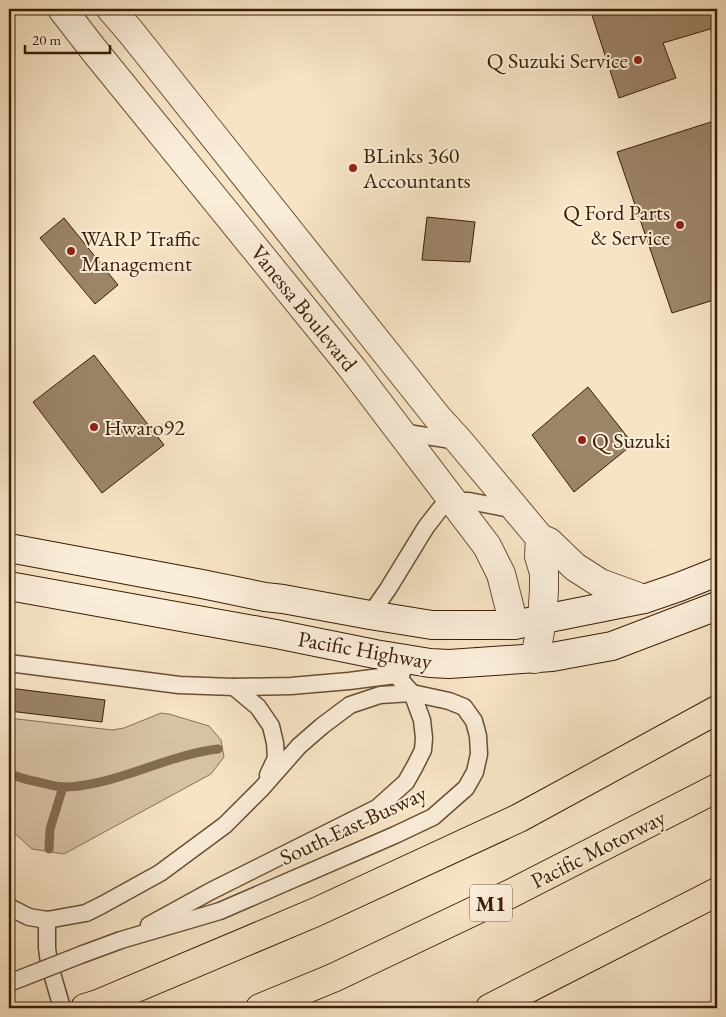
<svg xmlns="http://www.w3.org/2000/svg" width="726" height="1017" viewBox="0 0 726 1017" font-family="'EB Garamond',serif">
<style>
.green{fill:#d7c2a4;stroke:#887054}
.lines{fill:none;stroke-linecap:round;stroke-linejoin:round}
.stream{stroke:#846c50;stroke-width:9}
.building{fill:#9c8468;stroke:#391d04}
.lane-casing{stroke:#684f34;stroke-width:19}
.street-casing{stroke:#684f34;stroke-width:30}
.secondary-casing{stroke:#391d04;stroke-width:30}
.highway-casing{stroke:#391d04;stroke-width:30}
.lane{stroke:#faedd9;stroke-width:16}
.street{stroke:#faedd9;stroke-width:28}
.secondary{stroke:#faedd9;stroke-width:28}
.highway{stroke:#f7e4c5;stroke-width:28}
.lane-bridge-casing{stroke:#684f34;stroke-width:19;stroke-linecap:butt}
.lane-bridge{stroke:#faedd9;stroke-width:16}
.poi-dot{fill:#8f2418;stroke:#faedd9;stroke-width:2}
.labels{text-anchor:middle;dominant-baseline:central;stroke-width:4;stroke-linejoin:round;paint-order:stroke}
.shield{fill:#faedd9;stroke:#735b44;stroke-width:1}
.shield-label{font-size:21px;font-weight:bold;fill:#391d04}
.poi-label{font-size:22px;fill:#391d04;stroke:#faedd9;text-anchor:start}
.street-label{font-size:22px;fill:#391d04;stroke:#faedd9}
</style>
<rect width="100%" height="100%" fill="#f7e4c5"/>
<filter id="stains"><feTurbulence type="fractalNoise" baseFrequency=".004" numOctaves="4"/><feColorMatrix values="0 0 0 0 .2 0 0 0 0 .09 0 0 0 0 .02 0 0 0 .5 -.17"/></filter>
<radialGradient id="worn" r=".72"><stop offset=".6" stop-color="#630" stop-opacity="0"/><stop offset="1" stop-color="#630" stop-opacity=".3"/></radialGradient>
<polygon class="green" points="161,713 169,714 209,726 221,740 224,757 211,774 64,854 32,849 9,828 9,718 112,730 124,728"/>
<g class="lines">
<g class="stream">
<path d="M9,773C18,778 28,780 38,782C47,784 56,787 65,787C118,785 166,755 218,749"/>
<polyline points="49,849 50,829 63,787"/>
</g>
</g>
<g class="building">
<polygon points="590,9 717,9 717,27 663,43 676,78 619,98"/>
<polygon points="717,120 717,299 672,313 617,152"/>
<polygon points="427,217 475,222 470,262 422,260"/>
<polygon points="64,218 118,285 95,304 40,238"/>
<polygon points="94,355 164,445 102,493 33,402"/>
<polygon points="588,387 633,444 574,492 532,435"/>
<polygon points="9,688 105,700 102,722 9,711"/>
</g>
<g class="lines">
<g class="lane-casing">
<g id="lane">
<polyline points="401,432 458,441"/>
<polyline points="370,615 388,589 426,527 440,509 452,501 469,501 516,510"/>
<polyline points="9,663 179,685 234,687 291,686 349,681 396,675 402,673"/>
<polyline points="234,687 258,707 271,726 275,743 276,758 268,775"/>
<polyline points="9,907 29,917 47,920 86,913 102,905 160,873 225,825 262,788 299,746 322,726 350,705 380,695 412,693 449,701 464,707 474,721 478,736 479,754 475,772 466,788 433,817 395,835 220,911 121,940 83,954"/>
<polyline points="47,920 47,948 49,963 62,1008"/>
<polyline points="149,925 211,891 377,808 406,782 415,766 423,750 424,738 422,720 412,693 396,675 375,655"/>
</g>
</g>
<g class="street-casing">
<g id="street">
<polyline points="62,9 93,49 352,368 487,546 501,574 514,625"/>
<polyline points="111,9 130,31 438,418 459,441 540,538 549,542 575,567 600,583 644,599"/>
<polyline points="535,659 542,620 544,590 544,573 539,556 540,538"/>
</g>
</g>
<g class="secondary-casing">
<g id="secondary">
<polyline points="9,548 202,584 265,597 283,599 370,615 432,625 514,625 644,599 679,587 717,572"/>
<polyline points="9,586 276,634 375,654 430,663 449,664 552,657 612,646 717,606"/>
</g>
</g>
<g class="highway-casing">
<g id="highway">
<polyline points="85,1008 98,1004 316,912 519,818 717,710"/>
<polyline points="260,1008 333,978 512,893 717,788"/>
<polyline points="490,1008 717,892"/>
</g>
</g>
<use href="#lane" class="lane"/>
<use href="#street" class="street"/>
<use href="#secondary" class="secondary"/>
<use href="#highway" class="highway"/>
<g class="lane-bridge-casing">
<polyline id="lane-bridge" points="9,983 83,954"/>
</g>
<use href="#lane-bridge" class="lane-bridge"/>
</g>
<g class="poi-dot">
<circle cx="638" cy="60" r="5"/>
<circle cx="353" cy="168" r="5"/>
<circle cx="680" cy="225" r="5"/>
<circle cx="71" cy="251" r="5"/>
<circle cx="94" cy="427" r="5"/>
<circle cx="582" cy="440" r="5"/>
</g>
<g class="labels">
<rect class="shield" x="470" y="884.5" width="42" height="37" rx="4"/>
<g class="shield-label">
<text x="491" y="903">M1</text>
</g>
<g class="poi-label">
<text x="628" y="60" text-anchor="end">Q Suzuki Service</text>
<text x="363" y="155">BLinks 360<tspan x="363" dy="25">Accountants</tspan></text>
<text x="670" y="212" text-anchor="end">Q Ford Parts<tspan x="670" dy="25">&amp; Service</tspan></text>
<text x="81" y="238">WARP Traffic<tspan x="81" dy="25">Management</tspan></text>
<text x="104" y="427">Hwaro92</text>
<text x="592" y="440">Q Suzuki</text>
</g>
<g class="street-label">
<text transform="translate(304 308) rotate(51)">Vanessa Boulevard</text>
<text transform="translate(365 650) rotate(10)">Pacific Highway</text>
<text transform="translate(353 825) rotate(-25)">South East Busway</text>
<text transform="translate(598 849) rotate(-27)">Pacific Motorway</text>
</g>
</g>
<rect width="726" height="1017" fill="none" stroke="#f7e4c5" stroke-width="30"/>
<rect x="10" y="10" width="706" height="997" fill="none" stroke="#391d04" stroke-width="2.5"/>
<rect x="15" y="15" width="696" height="987" fill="none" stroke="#391d04"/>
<path d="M25 45v8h85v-8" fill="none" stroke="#391d04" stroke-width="2.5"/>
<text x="32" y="45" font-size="15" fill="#391d04" stroke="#faedd9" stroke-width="4" paint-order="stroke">20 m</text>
<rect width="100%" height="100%" filter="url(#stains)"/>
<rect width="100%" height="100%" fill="url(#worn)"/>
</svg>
